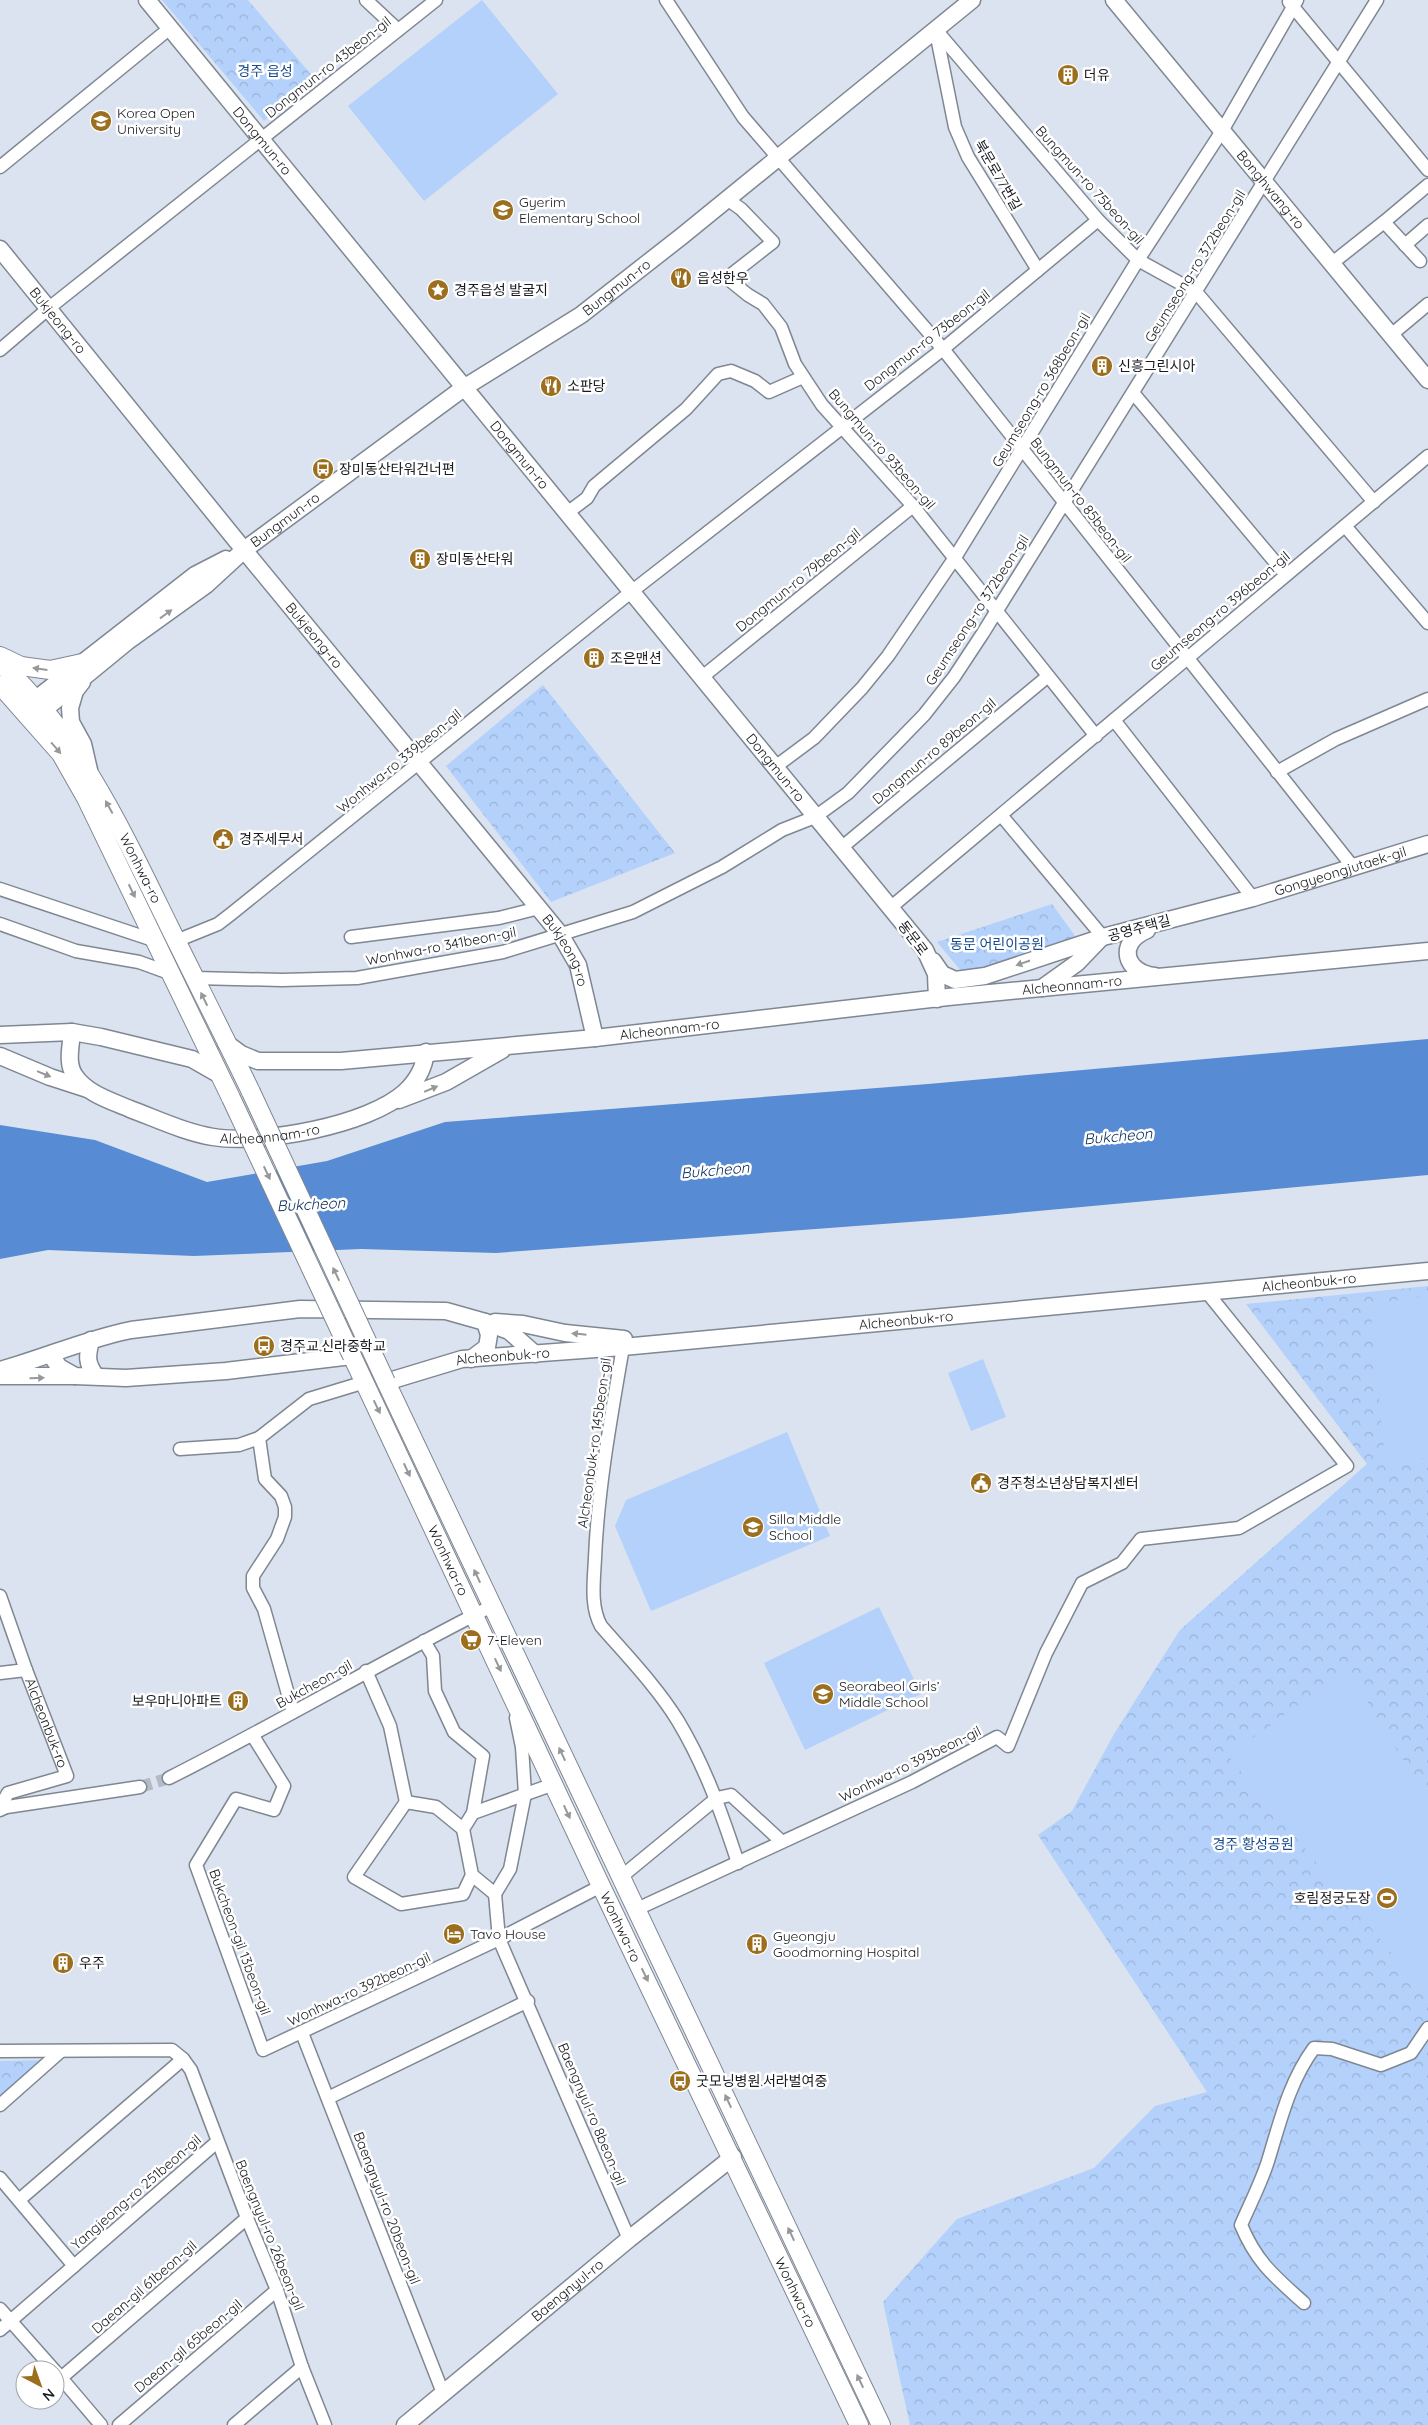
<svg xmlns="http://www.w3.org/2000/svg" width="1428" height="2425" viewBox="0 0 1428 2425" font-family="Quicksand,'Noto Sans KR',sans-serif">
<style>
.park{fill:url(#park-crowns)}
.pitch{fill:#b3d1fb}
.water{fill:#578cd4}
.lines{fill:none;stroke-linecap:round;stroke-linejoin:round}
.minor-tunnel{stroke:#b3bbc5;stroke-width:12;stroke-dasharray:12 6;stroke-linecap:butt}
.minor-casing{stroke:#7f8792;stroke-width:15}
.tertiary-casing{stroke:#7f8792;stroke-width:19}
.secondary-casing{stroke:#7f8792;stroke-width:20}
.minor{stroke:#fff;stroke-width:12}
.tertiary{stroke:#fff;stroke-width:16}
.secondary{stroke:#fff;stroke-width:18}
.secondary-bridge-casing{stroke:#7f8792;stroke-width:20;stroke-linecap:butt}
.secondary-bridge{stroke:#fff;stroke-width:18}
.oneway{fill:#97989a}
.labels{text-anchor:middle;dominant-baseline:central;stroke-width:5;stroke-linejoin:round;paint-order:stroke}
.street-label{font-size:14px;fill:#171a1f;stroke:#fff}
.park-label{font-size:14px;fill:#174a8d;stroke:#fff}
.poi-label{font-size:14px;fill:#171a1f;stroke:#fff;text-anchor:start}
.water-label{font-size:15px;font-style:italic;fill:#0e3260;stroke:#fff}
</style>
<defs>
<pattern id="park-crowns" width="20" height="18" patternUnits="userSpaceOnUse" patternTransform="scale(1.25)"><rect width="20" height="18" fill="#b3d1fb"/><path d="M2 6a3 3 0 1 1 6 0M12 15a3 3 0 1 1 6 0" fill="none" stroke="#99b3d7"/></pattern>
</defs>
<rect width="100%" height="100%" fill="#dae3ef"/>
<g class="park">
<polygon points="162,0 248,0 314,78 264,121"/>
<polygon points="543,685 675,853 551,902 446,766"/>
<polygon points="1052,904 1078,940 966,977 937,942"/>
<polygon points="1428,1286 1428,2425 910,2425 883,2302 957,2219 1094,2168 1155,2106 1207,2092 1038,1835 1072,1811 1114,1734 1180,1630 1367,1464 1246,1304"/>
<polygon points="51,2060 0,2102 0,2061"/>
</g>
<g class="pitch">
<polygon points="482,0 558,94 424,201 348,106"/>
<polygon points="1428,1296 1428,1458 1385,1461 1370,1304"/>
<polygon points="983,1359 1006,1417 971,1431 948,1373"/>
<polygon points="787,1432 830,1536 651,1611 615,1526 626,1500"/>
<polygon points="879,1607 921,1694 805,1750 764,1663"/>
<polygon points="1347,1669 1428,1800 1428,1997 1228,1756"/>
</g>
<polygon class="water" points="1428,1039 1428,1175 963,1218 496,1253 361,1249 194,1256 48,1250 0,1259 0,1125 95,1140 207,1182 327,1161 445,1122 928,1084"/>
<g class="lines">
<polyline class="minor-tunnel" points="140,1787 169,1778"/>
<g class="minor-casing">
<g id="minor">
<polyline points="366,0 398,30"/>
<polyline points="666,0 743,117 943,349 1353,867"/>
<polyline points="1289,2 1428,170"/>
<polyline points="936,30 1098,220 1138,260 1196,292 1374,502"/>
<polyline points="936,32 955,127 968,157 1038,270"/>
<polyline points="0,167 170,28"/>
<polyline points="727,199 741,209 773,242 727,278 748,295 763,304 781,327 795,364 822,405 913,506 1096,736"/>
<polyline points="1405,245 1428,225"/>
<polyline points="1420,261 1384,222 1428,185"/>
<polyline points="1331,264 1384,222"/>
<polyline points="1391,335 1428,304"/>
<polyline points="0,350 49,308 436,0"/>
<polyline points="1134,394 1286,575"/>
<polyline points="567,513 587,498 594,486 686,409 718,374 731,371 755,381 769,392 803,377"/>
<polyline points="1345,526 1428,623"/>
<polyline points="701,678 913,506"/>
<polyline points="1114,720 1253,898"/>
<polyline points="775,767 814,738 862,688 888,656 954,559 1138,260 1222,131 1297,0"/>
<polyline points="1277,772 1336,739 1428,699"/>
<polyline points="1001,815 1103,937"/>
<polyline points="841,848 1047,677"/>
<polyline points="0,889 156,941"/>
<polyline points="890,908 1428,456"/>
<polyline points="0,924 76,951 139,962 172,974"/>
<polyline points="351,937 499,918 539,908"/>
<polyline points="176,941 218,924 231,914 631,592 943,349 1098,220"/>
<polyline points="194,978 282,980 357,978 503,952 633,912 722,867 782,830 815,817 848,793 924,715 954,677 983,633 1377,0"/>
<path d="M623,1347C611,1417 598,1487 595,1558C594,1581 590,1606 601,1626C627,1656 657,1687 678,1721C705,1766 722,1814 738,1863"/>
<polyline points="259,1438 265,1479 281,1496 285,1507 285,1517 277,1539 253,1576 253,1588 264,1609 293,1712"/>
<polyline points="180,1449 239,1445 259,1438 309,1399 365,1382"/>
<path id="s1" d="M0,1596L26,1670L67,1776L8,1793L3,1802L4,1808L0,1810"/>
<polyline points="424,1641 433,1656 435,1691 454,1732 483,1756 473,1813"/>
<polyline points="366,1671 390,1726 406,1802 436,1807 463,1829"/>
<polyline points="0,1673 26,1670"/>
<polyline points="253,1736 284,1786 274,1810 236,1799 196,1865 263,2050 499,1939 601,1886"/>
<path d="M169,1778C278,1723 383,1661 492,1606"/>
<polyline points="406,1802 354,1877 401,1904 463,1894 472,1875"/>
<polyline points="0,1808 140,1787"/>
<polyline points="621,1877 717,1798 731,1795 781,1841"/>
<polyline points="495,1894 499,1939 629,2239"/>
<polyline points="495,1894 510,1869 525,1794 522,1747 516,1718"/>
<polyline points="495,1894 472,1875 463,1829 473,1813 554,1784"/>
<polyline points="637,1909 912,1782 997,1737 1008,1746 1046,1653 1082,1583 1122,1563 1141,1539 1239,1528 1347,1466 1206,1291"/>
<polyline points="302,2033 443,2393"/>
<polyline points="0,2051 172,2050 183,2059 191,2070 247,2218 277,2290 302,2367 325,2425"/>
<polyline points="328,2098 528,2001"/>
<polyline points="0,2105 61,2051"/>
<polyline points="0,2178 74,2266"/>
<polyline points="19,2200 183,2059"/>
<path d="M1304,2303C1274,2276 1257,2263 1241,2225C1250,2204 1261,2183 1268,2161C1280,2122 1289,2082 1314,2048L1332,2049L1381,2065L1411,2053L1428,2028"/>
<polyline points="0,2309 54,2370"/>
<polyline points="0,2330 217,2142"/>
<polyline points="56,2372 101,2425"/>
<polyline points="61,2378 247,2218"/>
<polyline points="119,2425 277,2290"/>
<polyline points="234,2425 302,2367"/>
</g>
</g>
<g class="tertiary-casing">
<g id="tertiary">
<path id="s2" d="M147,0L925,950L936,974L937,999"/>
<path id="s3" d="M1114,0L1428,380"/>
<path id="s4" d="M0,249L244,550L560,934L578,965L595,1038"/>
<polyline points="82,682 75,691 70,708 71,722 83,744 89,770"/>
<polyline points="36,699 195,575 226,559"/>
<path id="s5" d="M45,709L128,641L206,585L244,550L465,387L581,315L682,236L972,0"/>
<path d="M1147,930C1116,943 1125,973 1155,976"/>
<path id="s6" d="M933,961L942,974L955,980L985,976L1103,937L1253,898L1428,844"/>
<polyline points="1042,988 1077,963 1101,938"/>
<path id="s7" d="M72,1032C71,1046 66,1064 75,1076C87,1094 112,1101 130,1109C157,1119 184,1132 213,1137C261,1145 369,1125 405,1092C417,1081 424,1068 426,1052"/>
<polyline points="0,1035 72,1032 101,1037 192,1059 220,1075"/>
<path id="s8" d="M226,1043L241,1054L258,1061H341L595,1038L948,997L1428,951"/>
<polyline points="0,1056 50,1077 87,1089"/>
<polyline points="399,1100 446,1082 502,1050"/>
<polyline points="495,1322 523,1324 565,1333 624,1339"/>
<path d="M91,1340C87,1356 86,1363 96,1376"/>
<polyline points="51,1355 59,1367 75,1376 126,1378 226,1371 352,1356"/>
<polyline points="471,1359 487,1347 489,1335 485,1322"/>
<path d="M0,1370C44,1358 86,1339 131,1330L300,1309L446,1311L485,1322L509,1331L535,1354"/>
<polyline points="0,1376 75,1376"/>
<path id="s9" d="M386,1382L462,1359L623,1347L1428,1271"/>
<path id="s10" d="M405,2425L629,2239L733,2157"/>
</g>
</g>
<g class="secondary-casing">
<g id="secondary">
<polyline points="0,656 21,666 50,670 82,663"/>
<path id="s11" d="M0,663C78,734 123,832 169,926C196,981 224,1036 251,1092"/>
<polyline points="0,685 61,754 86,798 231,1098"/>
<path id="s12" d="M352,1356L601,1886L859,2425"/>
<polyline points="386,1382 881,2425"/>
</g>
</g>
<use href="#minor" class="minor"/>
<use href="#tertiary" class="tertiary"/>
<use href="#secondary" class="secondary"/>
<g class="secondary-bridge-casing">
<g id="secondary-bridge">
<polyline points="251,1092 386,1382"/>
<polyline points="231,1098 352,1356"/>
</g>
</g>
<use href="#secondary-bridge" class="secondary-bridge"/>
</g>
<defs><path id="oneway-solid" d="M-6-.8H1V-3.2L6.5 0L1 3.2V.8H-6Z" transform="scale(1.25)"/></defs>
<g class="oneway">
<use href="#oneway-solid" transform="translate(166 614) rotate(-36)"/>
<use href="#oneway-solid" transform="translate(40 669) rotate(-172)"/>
<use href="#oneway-solid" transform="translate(56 748) rotate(49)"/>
<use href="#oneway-solid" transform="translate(109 807) rotate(-119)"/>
<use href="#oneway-solid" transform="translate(132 891) rotate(64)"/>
<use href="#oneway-solid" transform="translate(1023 963) rotate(161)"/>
<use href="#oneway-solid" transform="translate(204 999) rotate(-116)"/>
<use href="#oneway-solid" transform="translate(44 1074) rotate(22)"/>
<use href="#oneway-solid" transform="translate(431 1089) rotate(-23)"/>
<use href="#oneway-solid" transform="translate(267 1173) rotate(65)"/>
<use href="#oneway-solid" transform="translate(336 1274) rotate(-115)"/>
<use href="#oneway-solid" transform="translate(579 1334) rotate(-174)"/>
<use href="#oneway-solid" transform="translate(37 1378) rotate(-1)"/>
<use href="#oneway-solid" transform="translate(377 1407) rotate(64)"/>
<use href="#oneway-solid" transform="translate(407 1470) rotate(65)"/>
<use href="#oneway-solid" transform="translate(477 1576) rotate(-115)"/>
<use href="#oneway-solid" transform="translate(498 1665) rotate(65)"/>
<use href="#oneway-solid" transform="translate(562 1754) rotate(-115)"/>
<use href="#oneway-solid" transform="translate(567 1812) rotate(65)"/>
<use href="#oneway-solid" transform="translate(645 1975) rotate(64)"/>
<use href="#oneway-solid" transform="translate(728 2101) rotate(-115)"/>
<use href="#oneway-solid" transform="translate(791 2234) rotate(-115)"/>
<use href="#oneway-solid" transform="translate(860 2381) rotate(-115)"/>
</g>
<defs>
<g id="building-disc" transform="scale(1.125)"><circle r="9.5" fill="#9c6f1f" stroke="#fff"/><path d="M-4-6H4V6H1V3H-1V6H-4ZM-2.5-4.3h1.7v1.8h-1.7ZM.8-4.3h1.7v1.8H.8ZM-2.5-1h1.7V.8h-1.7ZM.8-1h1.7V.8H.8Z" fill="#fff"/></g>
<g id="university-disc" transform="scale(1.125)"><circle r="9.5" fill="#9c6f1f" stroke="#fff"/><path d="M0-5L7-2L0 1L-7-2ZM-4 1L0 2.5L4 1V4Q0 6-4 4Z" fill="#fff"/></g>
<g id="school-disc" transform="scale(1.125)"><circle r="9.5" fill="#9c6f1f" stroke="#fff"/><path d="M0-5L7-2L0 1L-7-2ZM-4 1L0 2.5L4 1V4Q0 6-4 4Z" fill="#fff"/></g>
<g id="restaurant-disc" transform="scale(1.125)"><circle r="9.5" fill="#9c6f1f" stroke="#fff"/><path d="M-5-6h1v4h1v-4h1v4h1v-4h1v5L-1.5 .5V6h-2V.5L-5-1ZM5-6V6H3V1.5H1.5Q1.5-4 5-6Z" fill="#fff"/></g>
<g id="sight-disc" transform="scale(1.125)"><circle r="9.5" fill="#9c6f1f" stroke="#fff"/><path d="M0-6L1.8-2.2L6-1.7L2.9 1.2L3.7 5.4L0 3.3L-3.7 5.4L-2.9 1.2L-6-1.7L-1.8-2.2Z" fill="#fff"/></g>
<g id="bus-disc" transform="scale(1.125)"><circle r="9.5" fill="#9c6f1f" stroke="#fff"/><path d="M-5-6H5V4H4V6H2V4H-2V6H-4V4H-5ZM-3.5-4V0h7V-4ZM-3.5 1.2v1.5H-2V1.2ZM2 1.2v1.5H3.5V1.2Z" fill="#fff"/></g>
<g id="civic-disc" transform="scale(1.125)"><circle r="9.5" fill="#9c6f1f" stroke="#fff"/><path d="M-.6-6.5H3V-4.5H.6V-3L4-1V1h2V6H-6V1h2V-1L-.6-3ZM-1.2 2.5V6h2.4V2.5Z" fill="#fff"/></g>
<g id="supermarket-disc" transform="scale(1.125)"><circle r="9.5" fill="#9c6f1f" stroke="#fff"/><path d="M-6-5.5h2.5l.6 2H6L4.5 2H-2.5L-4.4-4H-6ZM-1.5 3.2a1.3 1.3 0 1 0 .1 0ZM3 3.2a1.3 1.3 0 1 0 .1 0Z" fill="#fff"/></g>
<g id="stadium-disc" transform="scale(1.125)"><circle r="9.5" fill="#9c6f1f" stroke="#fff"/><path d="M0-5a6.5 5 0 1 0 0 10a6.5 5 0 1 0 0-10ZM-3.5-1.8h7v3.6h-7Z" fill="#fff"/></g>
<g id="hotel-disc" transform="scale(1.125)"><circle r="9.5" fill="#9c6f1f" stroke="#fff"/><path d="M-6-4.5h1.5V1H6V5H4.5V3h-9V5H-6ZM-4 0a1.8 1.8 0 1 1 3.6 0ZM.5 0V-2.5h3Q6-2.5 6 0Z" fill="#fff"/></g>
</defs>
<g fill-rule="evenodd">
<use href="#building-disc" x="1068" y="75"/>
<use href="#university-disc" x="101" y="121"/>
<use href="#school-disc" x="503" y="210"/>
<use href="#restaurant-disc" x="681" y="278"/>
<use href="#sight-disc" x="438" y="290"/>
<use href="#building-disc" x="1102" y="366"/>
<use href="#restaurant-disc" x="551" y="386"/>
<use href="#bus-disc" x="323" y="469"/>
<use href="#building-disc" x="420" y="559"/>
<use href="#building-disc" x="594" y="658"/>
<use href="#civic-disc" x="223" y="839"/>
<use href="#bus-disc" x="264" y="1346"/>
<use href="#civic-disc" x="981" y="1483"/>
<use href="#school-disc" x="753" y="1527"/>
<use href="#supermarket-disc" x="471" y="1640"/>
<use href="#school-disc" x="823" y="1694"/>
<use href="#building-disc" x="238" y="1701"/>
<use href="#stadium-disc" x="1387" y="1898"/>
<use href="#hotel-disc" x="454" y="1934"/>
<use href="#building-disc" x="757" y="1944"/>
<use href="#building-disc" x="63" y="1963"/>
<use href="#bus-disc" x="680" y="2081"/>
</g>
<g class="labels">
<g class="street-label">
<text transform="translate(328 67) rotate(-38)">Dongmun-ro 43beon-gil</text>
<text stroke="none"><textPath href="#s2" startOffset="182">Dongmun-ro</textPath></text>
<text transform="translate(998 175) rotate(60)">북문로77번길</text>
<text transform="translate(1090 185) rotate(48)">Bungmun-ro 75beon-gil</text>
<text stroke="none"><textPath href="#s3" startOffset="246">Bonghwang-ro</textPath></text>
<text transform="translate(1195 266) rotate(-58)">Geumseong-ro 372beon-gil</text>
<text stroke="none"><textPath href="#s5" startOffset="711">Bungmun-ro</textPath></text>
<text stroke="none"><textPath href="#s4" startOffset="92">Bukjeong-ro</textPath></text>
<text transform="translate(927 340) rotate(-38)">Dongmun-ro 73beon-gil</text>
<text transform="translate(1041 390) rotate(-59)">Geumseong-ro 368beon-gil</text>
<text transform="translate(882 449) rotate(49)">Bungmun-ro 93beon-gil</text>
<text stroke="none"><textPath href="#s2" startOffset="588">Dongmun-ro</textPath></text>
<text transform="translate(1081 500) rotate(52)">Bungmun-ro 85beon-gil</text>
<text stroke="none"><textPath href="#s5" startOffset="306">Bungmun-ro</textPath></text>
<text transform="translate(798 580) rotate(-39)">Dongmun-ro 79beon-gil</text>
<text transform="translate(977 610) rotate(-57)">Geumseong-ro 372beon-gil</text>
<text transform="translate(1220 611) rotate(-40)">Geumseong-ro 396beon-gil</text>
<text stroke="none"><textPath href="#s4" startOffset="498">Bukjeong-ro</textPath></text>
<text transform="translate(934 751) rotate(-40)">Dongmun-ro 89beon-gil</text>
<text transform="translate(399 761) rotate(-39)">Wonhwa-ro 339beon-gil</text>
<text stroke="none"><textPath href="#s2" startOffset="992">Dongmun-ro</textPath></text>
<text stroke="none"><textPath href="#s11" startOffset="250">Wonhwa-ro</textPath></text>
<text stroke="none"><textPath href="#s6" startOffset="431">Gongyeongjutaek-gil</textPath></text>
<text transform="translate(1139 928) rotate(-15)">공영주택길</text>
<text transform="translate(913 938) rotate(53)">동문로</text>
<text transform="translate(441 946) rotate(-11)">Wonhwa-ro 341beon-gil</text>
<text stroke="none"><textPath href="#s4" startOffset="902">Bukjeong-ro</textPath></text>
<text stroke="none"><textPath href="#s8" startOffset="855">Alcheonnam-ro</textPath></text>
<text stroke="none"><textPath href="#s8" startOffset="450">Alcheonnam-ro</textPath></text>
<text stroke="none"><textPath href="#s7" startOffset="255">Alcheonnam-ro</textPath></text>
<text stroke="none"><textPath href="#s9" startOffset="930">Alcheonbuk-ro</textPath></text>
<text stroke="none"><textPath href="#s9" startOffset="525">Alcheonbuk-ro</textPath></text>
<text stroke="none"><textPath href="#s9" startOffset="120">Alcheonbuk-ro</textPath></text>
<text transform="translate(594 1443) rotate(-82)">Alcheonbuk-ro 145beon-gil</text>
<text stroke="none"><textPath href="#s12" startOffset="226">Wonhwa-ro</textPath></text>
<text transform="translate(314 1684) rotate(-29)">Bukcheon-gil</text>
<text stroke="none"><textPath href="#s1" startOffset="135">Alcheonbuk-ro</textPath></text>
<text transform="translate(910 1764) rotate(-26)">Wonhwa-ro 393beon-gil</text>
<text stroke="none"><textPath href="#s12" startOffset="631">Wonhwa-ro</textPath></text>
<text transform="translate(240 1942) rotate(70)">Bukcheon-gil 13beon-gil</text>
<text transform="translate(359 1989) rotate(-25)">Wonhwa-ro 392beon-gil</text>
<text transform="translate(592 2114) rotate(67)">Baengnyul-ro 8beon-gil</text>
<text transform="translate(136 2192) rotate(-41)">Yangjeong-ro 251beon-gil</text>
<text transform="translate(387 2208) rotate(69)">Baengnyul-ro 20beon-gil</text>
<text transform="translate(270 2235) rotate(68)">Baengnyul-ro 26beon-gil</text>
<text transform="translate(144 2287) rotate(-41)">Daean-gil 61beon-gil</text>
<text stroke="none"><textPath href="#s10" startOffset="211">Baengnyul-ro</textPath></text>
<text stroke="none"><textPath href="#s12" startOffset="1036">Wonhwa-ro</textPath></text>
<text transform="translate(188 2346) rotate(-40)">Daean-gil 65beon-gil</text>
</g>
<g class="park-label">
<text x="265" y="71">경주 읍성</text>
<text x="997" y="944">동문 어린이공원</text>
<text x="1253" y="1844">경주 황성공원</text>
</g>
<g class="poi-label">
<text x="1084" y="75">더유</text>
<text x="117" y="113">Korea Open<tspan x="117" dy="16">University</tspan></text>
<text x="519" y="202">Gyerim<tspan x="519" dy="16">Elementary School</tspan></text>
<text x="697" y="278">읍성한우</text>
<text x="454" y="290">경주읍성 발굴지</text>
<text x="1118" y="366">신흥그린시아</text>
<text x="567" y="386">소판당</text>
<text x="339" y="469">장미동산타워건너편</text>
<text x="436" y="559">장미동산타워</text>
<text x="610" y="658">조은맨션</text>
<text x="239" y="839">경주세무서</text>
<text x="280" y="1346">경주교.신라중학교</text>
<text x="997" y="1483">경주청소년상담복지센터</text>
<text x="769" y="1519">Silla Middle<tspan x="769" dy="16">School</tspan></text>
<text x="487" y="1640">7-Eleven</text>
<text x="839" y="1686">Seorabeol Girls’<tspan x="839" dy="16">Middle School</tspan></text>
<text x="222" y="1701" text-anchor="end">보우마니아파트</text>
<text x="1371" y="1898" text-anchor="end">호림정궁도장</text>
<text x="470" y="1934">Tavo House</text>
<text x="773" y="1936">Gyeongju<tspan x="773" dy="16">Goodmorning Hospital</tspan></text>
<text x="79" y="1963">우주</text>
<text x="696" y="2081">굿모닝병원.서라벌여중</text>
</g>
<g class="water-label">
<text transform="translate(1118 1136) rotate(-5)">Bukcheon</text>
<text transform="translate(715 1170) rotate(-5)">Bukcheon</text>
<text transform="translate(311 1204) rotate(-3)">Bukcheon</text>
</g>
</g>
<g transform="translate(40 2385) rotate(139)"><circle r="24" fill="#ffffff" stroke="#a2a3a5"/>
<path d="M0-4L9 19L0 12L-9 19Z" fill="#9c6f1f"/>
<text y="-8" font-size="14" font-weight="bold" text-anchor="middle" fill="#171a1f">N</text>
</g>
</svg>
